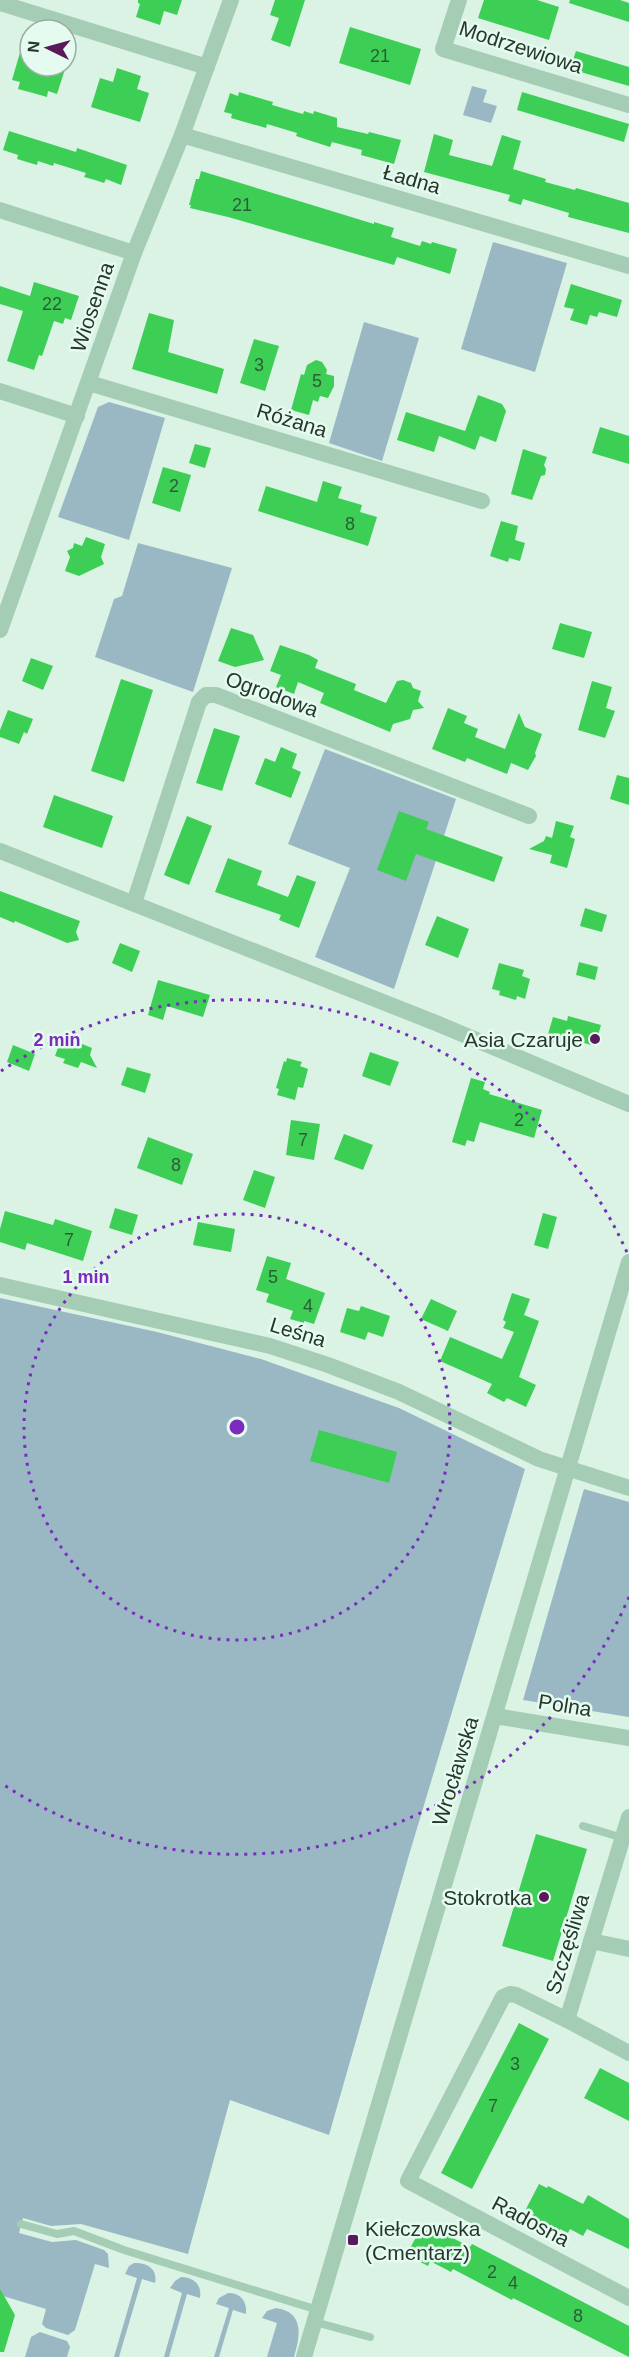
<svg xmlns="http://www.w3.org/2000/svg" width="629" height="2357" viewBox="0 0 629 2357" font-family="Helvetica,sans-serif">
<style>
.green{fill:#99b8c3}
.building{fill:#3dce55}
.lines{fill:none;stroke-linecap:round;stroke-linejoin:round}
.service{stroke:#a5ccb4;stroke-width:8}
.minor{stroke:#a5ccb4;stroke-width:16}
.tertiary{stroke:#a5ccb4;stroke-width:16}
.ring{fill:none;stroke:#7b2cbf;stroke-width:3;stroke-dasharray:3 6}
.poi-dot{fill:#5b195c;stroke:#e6fbf0;stroke-width:2}
.labels{text-anchor:middle;dominant-baseline:central;stroke-width:5;stroke-linejoin:round;paint-order:stroke}
.number-label{font-size:18px;fill:#2c5d36}
.street-label{font-size:21px;fill:#27372b;stroke:#e6fbf0}
.poi-label{font-size:21px;fill:#27372b;stroke:#e6fbf0;text-anchor:end}
.centre{fill:#7b2cbf;stroke:#e6fbf0;stroke-width:3}
.ring-label{font-size:18px;text-anchor:middle;font-weight:bold;fill:#7b2cbf;stroke:#e6fbf0;stroke-width:5;stroke-linejoin:round;paint-order:stroke}
</style>
<rect width="100%" height="100%" fill="#daf3e5"/>
<g class="green">
<polygon points="472,86 487,90 483,102 497,106 491,123 463,115"/>
<polygon points="493,242 567,263 535,372 461,349"/>
<polygon points="364,322 419,338 382,461 329,443"/>
<polygon points="109,402 165,418 129,540 58,517 98,407"/>
<polygon points="138,543 232,568 193,692 95,657 114,599 122,596"/>
<polygon points="325,749 456,799 394,989 315,957 350,868 288,844"/>
<polygon points="0,1298 157,1332 261,1359 399,1408 525,1469 409,1855 329,2135 230,2100 188,2254 81,2224 51,2226 23,2218 19,2233 52,2242 76,2240 104,2250 108,2254 109,2268 95,2264 75,2330 68,2335 46,2328 42,2324 46,2309 3,2296 0,2305"/>
<polygon points="584,1489 629,1502 629,1717 523,1700"/>
<path d="M134,2263C147,2262 158,2269 155,2283L142,2279L119,2357H114L137,2278L125,2274L129,2266Z"/>
<path d="M181,2277C194,2277 202,2285 200,2298L187,2294L169,2357H164L182,2293L170,2288L175,2281Z"/>
<path d="M228,2293C241,2293 247,2301 246,2314L233,2310L219,2357H214L229,2308L216,2304L219,2298Z"/>
<path d="M276,2308C305,2312 300,2337 294,2357H267L277,2323L262,2318L267,2311Z"/>
<polygon points="40,2332 67,2341 70,2347 67,2357 25,2357 31,2337"/>
</g>
<g class="building">
<polygon points="138,0 182,0 177,15 164,11 160,25 136,17 140,4 138,3"/>
<polygon points="275,0 305,0 290,47 271,40 279,18 270,15"/>
<polygon points="484,0 537,0 559,7 549,40 478,18"/>
<polygon points="570,0 620,0 629,3 629,22 569,3"/>
<polygon points="350,27 421,49 410,85 339,63"/>
<polygon points="26,32 30,32 30,66 66,66 57,94 48,91 47,97 33,93 18,89 20,82 12,80"/>
<polygon points="576,51 629,67 629,86 570,69"/>
<polygon points="117,68 141,76 137,89 149,93 140,122 91,107 100,78 113,82"/>
<polygon points="239,92 273,102 272,105 303,114 304,111 313,114 314,111 337,118 337,127 368,134 369,132 401,140 394,164 361,155 362,150 332,142 330,147 296,136 297,133 267,124 266,128 231,118 232,114 224,112 230,93 238,96"/>
<polygon points="522,92 629,124 624,142 517,110"/>
<polygon points="9,131 76,152 77,148 127,165 121,185 106,179 104,183 95,180 84,177 86,173 54,163 53,166 38,161 37,165 17,159 18,155 3,150"/>
<polygon points="434,134 453,140 449,155 492,166 502,135 521,141 513,169 546,179 545,182 575,190 576,188 629,203 629,233 568,217 569,213 523,199 521,205 508,201 510,195 424,172"/>
<polygon points="201,171 374,224 374,222 394,228 391,237 420,246 422,241 431,244 432,242 457,249 450,274 397,257 394,265 228,217 190,208 191,205 189,205 196,179 199,179"/>
<polygon points="34,282 79,296 71,320 65,318 63,324 54,321 42,356 39,355 34,370 7,361 23,311 0,304 0,286 30,296"/>
<polygon points="571,284 622,300 617,317 599,312 597,317 590,315 587,325 570,320 574,309 564,307"/>
<polygon points="149,313 174,320 168,352 224,369 217,394 132,369"/>
<polygon points="254,339 279,346 265,391 240,383"/>
<polygon points="316,360 322,362 327,370 326,374 334,376 334,386 328,398 320,396 318,402 313,400 309,415 291,410 301,374 304,375 307,365"/>
<polygon points="478,395 502,404 506,411 496,442 480,436 475,450 439,436 434,452 397,440 406,412 465,431"/>
<polygon points="600,427 629,436 629,464 592,453"/>
<polygon points="195,444 211,448 205,468 189,463"/>
<polygon points="523,449 547,457 544,465 546,469 545,475 541,476 532,500 511,494"/>
<polygon points="163,467 191,475 180,512 152,503"/>
<polygon points="323,481 342,487 338,498 362,505 360,512 377,517 368,546 258,511 266,486 317,502"/>
<polygon points="501,521 518,526 515,540 525,543 520,561 509,558 508,562 490,556"/>
<polygon points="86,537 105,544 101,557 104,564 79,576 65,571 70,557 67,551 73,548 74,543 82,546"/>
<polygon points="560,623 592,632 584,658 552,649"/>
<polygon points="231,628 253,635 264,660 235,667 218,661"/>
<polygon points="280,645 309,655 318,660 315,668 356,684 354,690 386,703 397,681 403,680 411,683 413,688 421,691 418,701 424,708 413,710 410,719 393,724 390,732 320,703 324,693 298,682 294,694 276,687 281,675 270,671"/>
<polygon points="31,658 53,666 43,690 22,681"/>
<polygon points="121,679 153,690 124,782 91,771"/>
<polygon points="592,681 612,687 606,708 615,711 605,738 578,730"/>
<polygon points="448,708 467,716 464,723 478,729 475,737 505,749 519,713 525,727 542,734 535,753 536,756 528,770 511,763 507,774 467,758 465,762 432,749"/>
<polygon points="8,710 33,719 27,734 24,732 19,744 0,737 0,730"/>
<polygon points="214,728 240,736 222,791 196,783"/>
<polygon points="281,747 297,754 292,768 301,772 291,798 255,784 265,758 275,762"/>
<polygon points="617,775 629,778 629,805 610,799"/>
<polygon points="54,795 113,816 102,848 43,827"/>
<polygon points="399,811 429,822 426,829 503,857 494,882 416,854 406,881 377,870"/>
<polygon points="187,816 212,826 189,885 164,875"/>
<polygon points="556,821 574,826 570,837 575,839 567,868 550,863 552,855 529,849 544,841 546,836 552,838"/>
<polygon points="228,858 262,871 257,885 288,897 297,875 316,882 299,928 279,920 281,915 215,892"/>
<polygon points="0,891 80,921 76,932 79,940 67,943 15,921 14,923 0,917"/>
<polygon points="585,908 607,915 602,932 580,926"/>
<polygon points="437,916 469,929 458,958 425,945"/>
<polygon points="120,943 140,951 132,972 112,963"/>
<polygon points="579,962 598,967 595,980 576,975"/>
<polygon points="499,963 524,970 522,976 530,979 525,999 517,996 516,1000 499,995 500,991 492,989"/>
<polygon points="158,980 210,995 203,1017 167,1006 163,1020 148,1015"/>
<polygon points="568,1016 601,1025 595,1046 562,1037 560,1045 546,1041 553,1017 567,1021"/>
<polygon points="61,1039 71,1042 72,1040 92,1048 90,1055 97,1068 81,1062 78,1068 63,1063 65,1059 55,1056"/>
<polygon points="13,1045 35,1054 29,1071 7,1062"/>
<polygon points="370,1052 399,1062 390,1086 362,1076"/>
<polygon points="287,1058 302,1062 300,1066 308,1069 303,1088 298,1087 295,1100 277,1095 279,1089 276,1088 284,1061 286,1062"/>
<polygon points="127,1067 151,1074 145,1093 121,1085"/>
<polygon points="471,1078 485,1082 483,1089 490,1092 489,1094 542,1110 534,1138 480,1122 474,1142 467,1140 465,1146 452,1142"/>
<polygon points="291,1120 320,1124 314,1160 286,1155"/>
<polygon points="344,1134 373,1145 363,1170 334,1159"/>
<polygon points="148,1137 193,1154 182,1185 137,1168"/>
<polygon points="254,1170 275,1177 265,1208 243,1200"/>
<polygon points="115,1208 138,1215 132,1235 109,1228"/>
<polygon points="5,1211 53,1225 55,1219 92,1231 83,1261 27,1243 25,1250 0,1242 0,1229"/>
<polygon points="543,1213 557,1217 548,1249 534,1245"/>
<polygon points="198,1222 235,1229 231,1252 193,1245"/>
<polygon points="267,1256 291,1263 286,1279 325,1293 314,1324 304,1321 304,1323 290,1319 293,1311 266,1302 269,1294 256,1290"/>
<polygon points="512,1293 530,1299 524,1315 539,1321 519,1377 536,1385 526,1407 507,1398 504,1402 487,1393 492,1384 440,1361 450,1337 502,1359 514,1332 503,1328 506,1322 503,1320"/>
<polygon points="431,1299 457,1311 448,1331 421,1319"/>
<polygon points="361,1306 390,1316 383,1337 368,1332 365,1340 340,1332 347,1308 359,1311"/>
<polygon points="319,1430 397,1452 389,1483 310,1461"/>
<polygon points="536,1834 587,1849 553,1961 502,1946"/>
<polygon points="519,2023 549,2039 472,2189 441,2173"/>
<polygon points="600,2068 629,2083 629,2121 584,2098"/>
<polygon points="539,2184 547,2188 548,2186 583,2204 588,2195 629,2219 629,2249 587,2229 583,2236 570,2229 568,2233 560,2229 557,2235 530,2220 534,2213 526,2209"/>
<polygon points="421,2228 442,2239 445,2234 470,2247 472,2244 629,2326 629,2357 513,2298 512,2300 453,2269 451,2272 430,2261 428,2266 411,2257 412,2254 408,2252"/>
<polygon points="0,2289 15,2315 4,2352 0,2352"/>
</g>
<g class="lines">
<g class="service">
<polyline points="583,1826 623,1838"/>
<polyline points="21,2224 57,2234 74,2231 124,2250 318,2310"/>
<polyline points="315,2322 370,2337"/>
</g>
<g class="minor">
<polyline points="459,0 443,49 629,105"/>
<polyline points="0,3 207,67"/>
<polyline points="182,135 629,266"/>
<polyline points="0,210 134,253"/>
<polyline points="89,383 482,501"/>
<polyline points="0,391 77,416"/>
<polyline points="0,630 134,253 182,135 231,0"/>
<polyline points="0,851 436,1023 629,1104"/>
<polyline points="134,903 199,702 206,695 216,695 529,816"/>
<polyline points="0,1285 270,1346 328,1365 399,1392 539,1459 629,1488"/>
<polyline points="495,1716 629,1738"/>
<polyline points="629,1817 567,2020 516,1995 510,1994 503,1997 408,2181 629,2298"/>
<polyline points="591,1941 629,1949"/>
<polyline points="567,2020 629,2053"/>
</g>
<polyline class="tertiary" points="304,2357 629,1262"/>
</g>
<g class="ring">
<circle cx="237" cy="1427" r="213"/>
<path d="M629 1597A427 427 0 0 1 1 1783M1 1071A427 427 0 0 1 629 1257"/>
</g>
<g class="poi-dot">
<circle cx="595" cy="1039" r="6"/>
<circle cx="544" cy="1897" r="6"/>
<rect x="347" y="2234" width="12" height="12" rx="3"/>
</g>
<g class="labels">
<g class="number-label">
<text x="380" y="56">21</text>
<text x="242" y="205">21</text>
<text x="52" y="304">22</text>
<text x="259" y="365">3</text>
<text x="317" y="381">5</text>
<text x="174" y="486">2</text>
<text x="350" y="524">8</text>
<text x="519" y="1120">2</text>
<text x="303" y="1140">7</text>
<text x="176" y="1165">8</text>
<text x="69" y="1240">7</text>
<text x="273" y="1277">5</text>
<text x="308" y="1306">4</text>
<text x="515" y="2064">3</text>
<text x="493" y="2106">7</text>
<text x="492" y="2272">2</text>
<text x="513" y="2283">4</text>
<text x="578" y="2316">8</text>
</g>
<g class="street-label">
<text transform="translate(521 47) rotate(18)">Modrzewiowa</text>
<text transform="translate(412 179) rotate(16)">Ładna</text>
<text transform="translate(92 307) rotate(-71)">Wiosenna</text>
<text transform="translate(292 420) rotate(17)">Różana</text>
<text transform="translate(272 694) rotate(20)">Ogrodowa</text>
<text transform="translate(298 1332) rotate(17)">Leśna</text>
<text transform="translate(565 1705) rotate(9)">Polna</text>
<text transform="translate(455 1771) rotate(-73)">Wrocławska</text>
<text transform="translate(567 1944) rotate(-73)">Szczęśliwa</text>
<text transform="translate(531 2221) rotate(28)">Radosna</text>
</g>
<g class="poi-label">
<text x="583" y="1039">Asia Czaruje</text>
<text x="532" y="1897">Stokrotka</text>
<text x="365" y="2228" text-anchor="start">Kiełczowska<tspan x="365" dy="24">(Cmentarz)</tspan></text>
</g>
</g>
<circle cx="237" cy="1427" r="9" class="centre"/>
<g class="ring-label">
<text x="57" y="1046">2 min</text>
<text x="86" y="1283">1 min</text>
</g>
<g transform="translate(48 48) rotate(275)"><circle r="28" fill="#e6fbf0" stroke="#9aada1" stroke-width="1.5"/>
<path d="M0-4.5L10 22L0 15L-10 22Z" fill="#5b195c"/>
<text y="-9" font-size="16" font-weight="bold" text-anchor="middle" fill="#27372b">N</text>
</g>
</svg>
